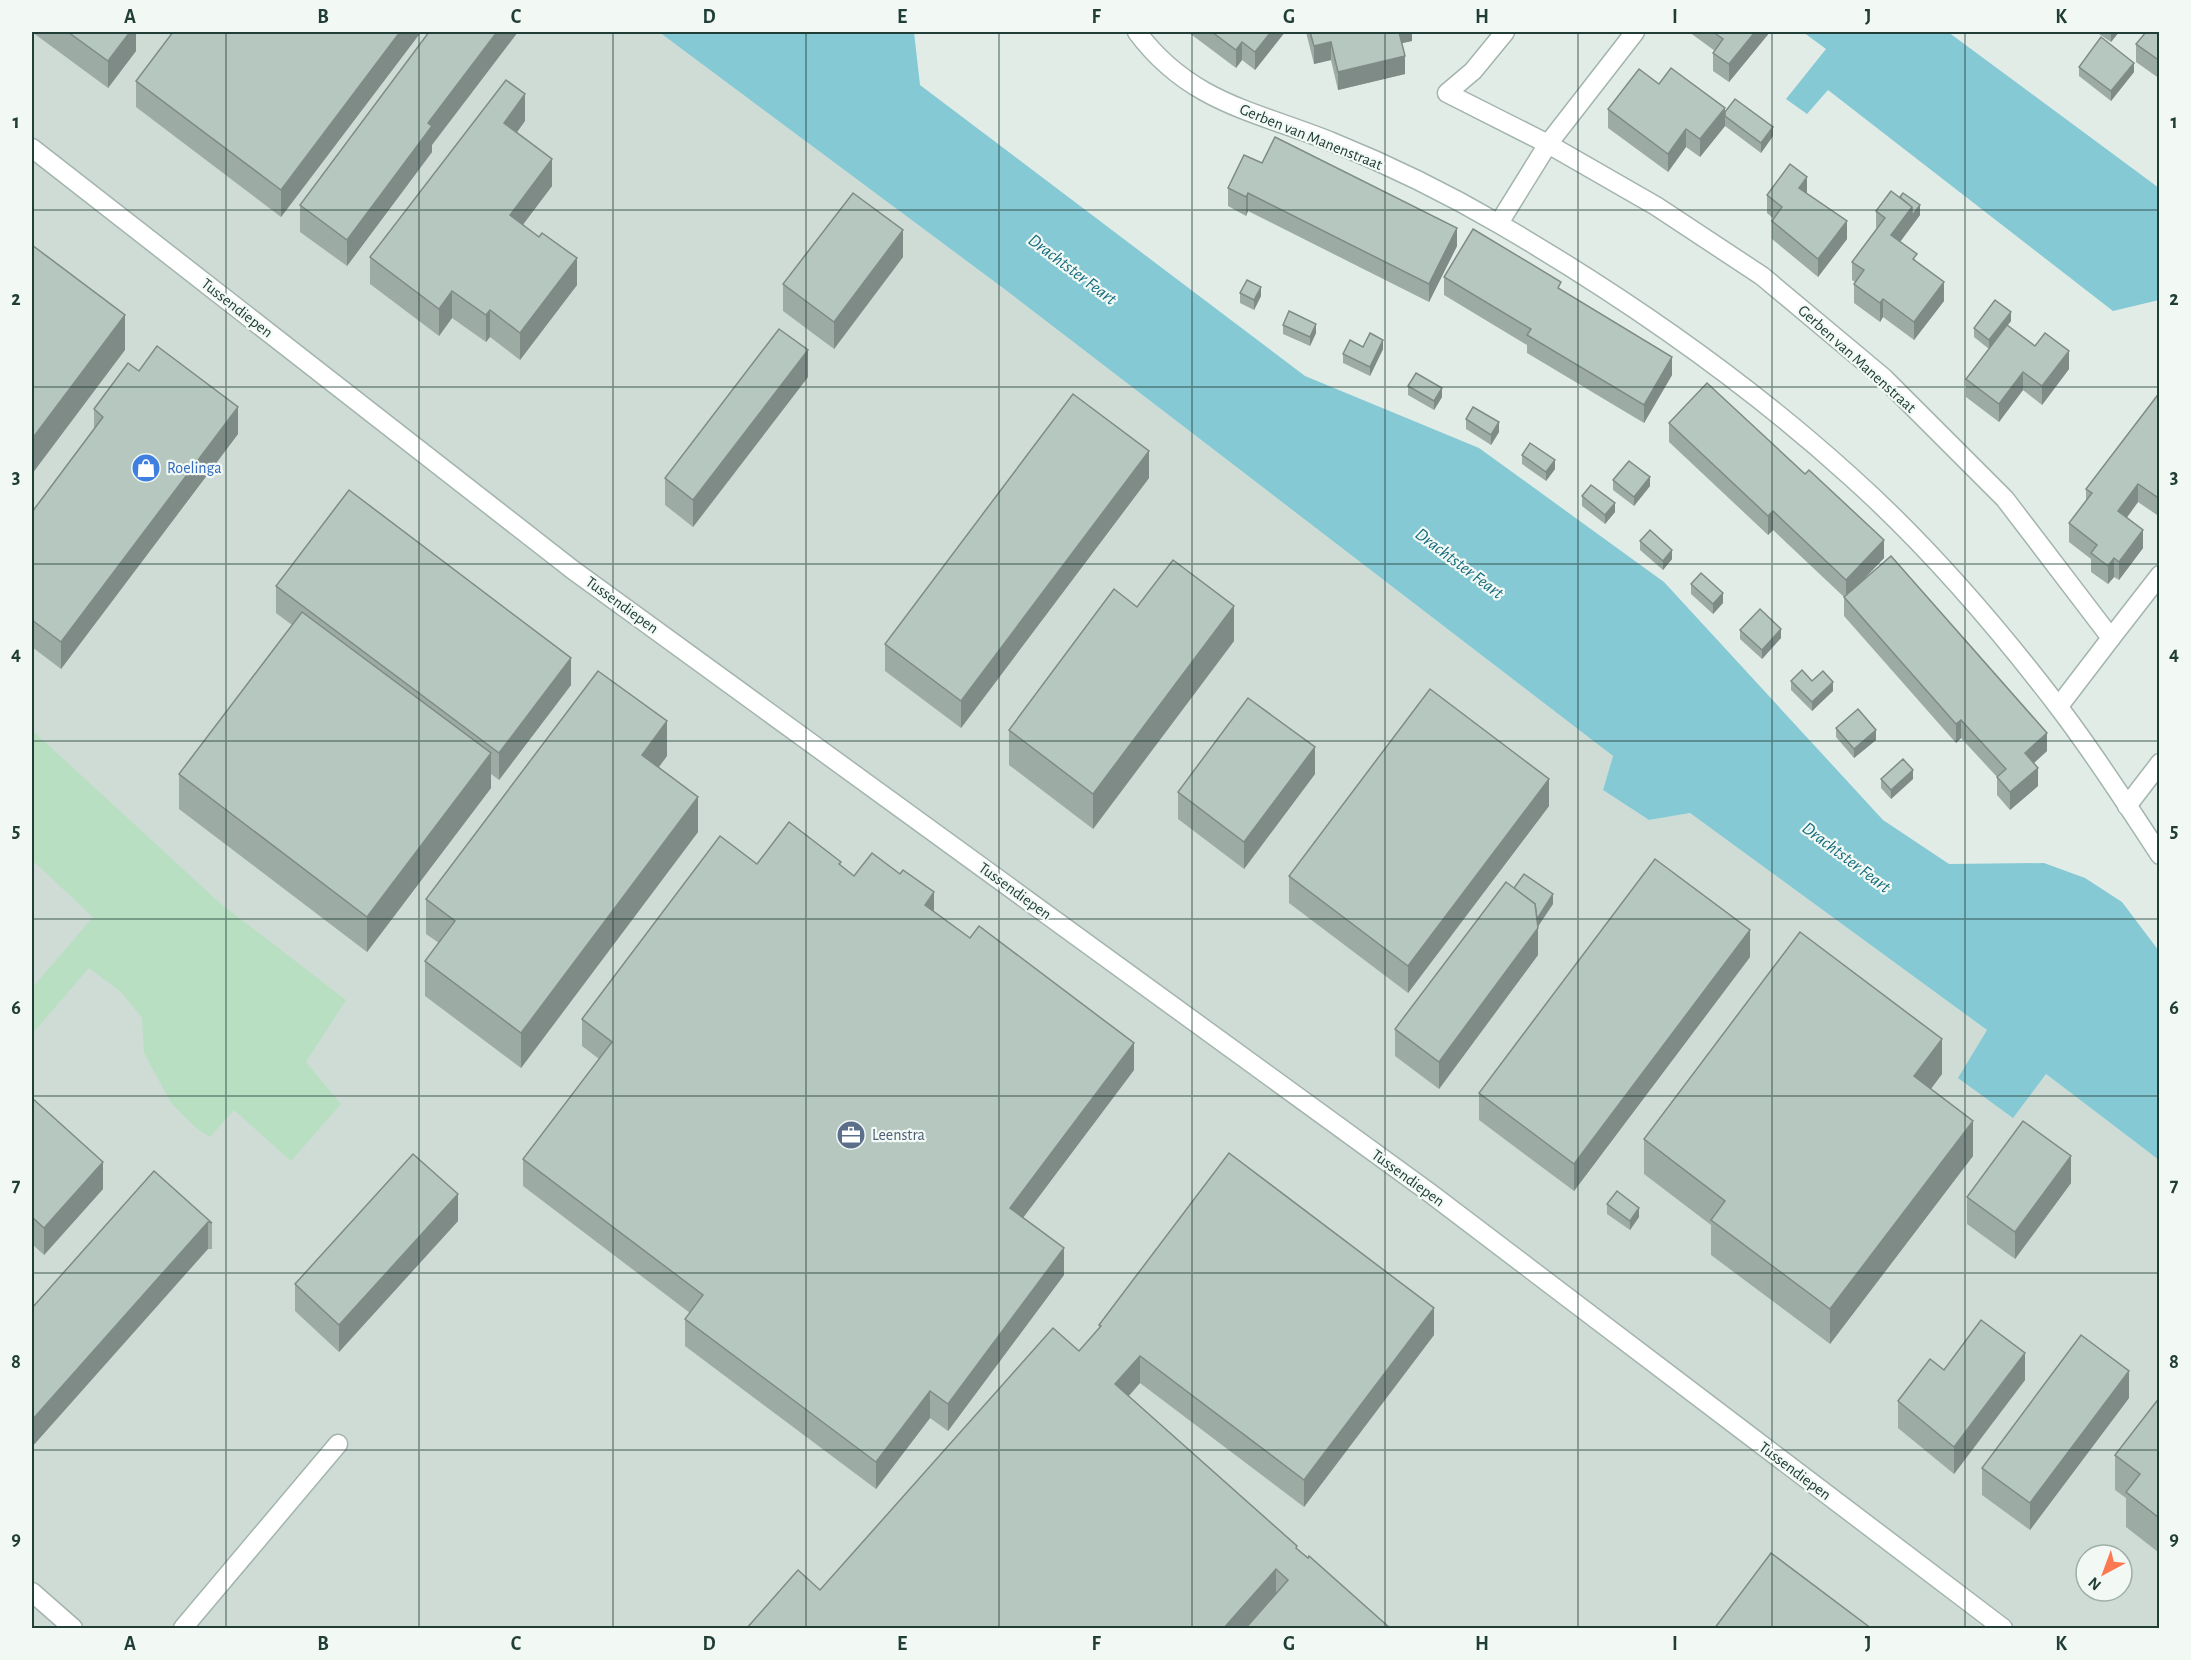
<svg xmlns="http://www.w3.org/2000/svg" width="2191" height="1660" viewBox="0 0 2191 1660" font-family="'Alegreya Sans',sans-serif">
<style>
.built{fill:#cfdcd6;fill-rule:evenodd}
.green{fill:#b8dfc2}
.water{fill:#85c9d5}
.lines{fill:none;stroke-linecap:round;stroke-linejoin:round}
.lane-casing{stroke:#a3b4ae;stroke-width:21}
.street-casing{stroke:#a3b4ae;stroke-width:21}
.lane{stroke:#fff;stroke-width:18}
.street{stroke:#fff;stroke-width:18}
.wall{fill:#9daba5}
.shaded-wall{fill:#7f8b86}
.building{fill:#b6c7c0;stroke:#7f8b86;stroke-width:1.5}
.grid{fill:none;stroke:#203e36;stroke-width:1.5;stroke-opacity:0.55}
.labels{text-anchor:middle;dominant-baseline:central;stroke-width:4.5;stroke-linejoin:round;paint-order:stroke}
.street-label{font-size:16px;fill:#203e36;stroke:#f2f9f5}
.shop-label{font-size:16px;fill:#366cbe;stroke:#f2f9f5;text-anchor:start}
.service-label{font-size:16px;fill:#4e5e75;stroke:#f2f9f5;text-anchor:start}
.water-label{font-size:18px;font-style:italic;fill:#166d7e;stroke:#f2f9f5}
.neatline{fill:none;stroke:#203e36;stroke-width:2}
.grid-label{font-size:20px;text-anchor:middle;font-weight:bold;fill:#203e36}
</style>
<rect width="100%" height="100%" fill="#e1ece7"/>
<path class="built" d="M32,32H659L1007,291L1613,756L1603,790L1649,820L1690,813L1987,1030L1959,1078L2046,1074L2159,1160V1628H32ZM2086,1555H2122V1591H2086Z"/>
<polygon class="green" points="32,730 221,904 346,1000 306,1062 341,1104 291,1161 234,1110 210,1137 196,1128 171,1103 144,1053 142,1018 121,992 89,968 32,1034 32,988 93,917 32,860"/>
<g class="water">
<polygon points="659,32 914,32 920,85 1305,376 1479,448 1664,582 1883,820 1949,864 2044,863 2085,878 2122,902 2159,951 2159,1160 2046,1074 2013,1118 1958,1078 1987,1030 1690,813 1649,820 1603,790 1613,756 1007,291"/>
<polygon points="1803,32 1948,32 2159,188 2159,300 2113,311 1828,90 1807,114 1786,99 1826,49"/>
</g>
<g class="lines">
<g class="lane-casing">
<polyline id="lane" points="183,1628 338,1444"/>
</g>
<g class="street-casing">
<g id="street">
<path d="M1137,32C1190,103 1255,111 1332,142C1389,165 1448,194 1501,225C1624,297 1744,380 1850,476C1926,544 1995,624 2057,705C2094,753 2127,805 2160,855"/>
<polyline points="1505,32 1473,71 1447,93 1548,144 1635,32"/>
<polyline points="32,148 573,570 1430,1193 2003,1628"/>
<polyline points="1499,223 1548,144 1656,206 1762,276 1884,378 2005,499 2111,638 2059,706"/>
<polyline points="2111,638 2160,575"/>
<polyline points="2127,806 2160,763"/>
<polyline points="32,1592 73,1628"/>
</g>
</g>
<use href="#lane" class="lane"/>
<use href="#street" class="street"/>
</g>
<g class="wall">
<polygon points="32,32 136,32 136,51 108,88"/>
<polygon points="421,32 281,217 136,107 136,81"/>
<polygon points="1188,32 1285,32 1255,70 1242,60 1236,68"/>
<polygon points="1306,32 1412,32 1412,41 1402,43 1405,74 1338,90 1331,60 1314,64"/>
<polygon points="1689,32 1770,32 1729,82 1713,71 1713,53 1715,51"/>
<polygon points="2096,32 2119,32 2111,42"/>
<polygon points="2160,32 2160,79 2136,62 2136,44"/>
<polygon points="2079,67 2134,72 2111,101 2079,76"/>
<polygon points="1659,84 1725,112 1773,136 1761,153 1725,126 1700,157 1686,147 1668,172 1608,128 1608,109"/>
<polygon points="525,121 517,132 552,186 523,224 577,285 520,360 490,337 486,342 452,318 439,336 370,284 370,257"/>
<polygon points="432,145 432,152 347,266 300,232 300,205"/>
<polygon points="1262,163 1457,246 1429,302 1248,211 1246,216 1228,206 1228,188"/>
<polygon points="1807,193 1847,239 1818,277 1772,239 1772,221 1774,219 1767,213 1767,195"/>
<polygon points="1876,211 1920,215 1900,242 1917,262 1944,301 1914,340 1883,317 1880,322 1854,303 1854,284 1855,282 1852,280 1852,262 1876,229"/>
<polygon points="903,257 834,349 783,311 783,284"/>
<polygon points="1444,277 1561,290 1672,375 1644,423 1527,353 1527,345 1444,295"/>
<polygon points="1240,293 1261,296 1254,310 1240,303"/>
<polygon points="2011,321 2007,326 2035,346 2069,369 2042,405 2023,390 1999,422 1966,397 1966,379 1989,349 1974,337 1974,328"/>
<polygon points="1283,325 1316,333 1310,346 1283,334"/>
<polygon points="1363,347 1383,349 1370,376 1343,363 1343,354"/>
<polygon points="139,371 238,434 61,669 32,647 32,512 94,430 94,409"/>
<polygon points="808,377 693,527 665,505 665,478"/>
<polygon points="1408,386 1442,397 1434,410 1408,395"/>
<polygon points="2160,392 2160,517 2138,502 2126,518 2143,548 2119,580 2114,577 2108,584 2091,572 2091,559 2069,542 2069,523 2086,501 2086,489"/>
<polygon points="1466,419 1499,432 1491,445 1466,429"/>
<polygon points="1669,423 1884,558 1863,580 2047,751 2034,763 2038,786 2010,810 1997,795 1997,777 1961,738 1956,743 1844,616 1844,597 1773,530 1768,535 1669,442"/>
<polygon points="1522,455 1555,469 1546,481 1522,464"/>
<polygon points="1149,478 961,728 885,671 885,644"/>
<polygon points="1613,480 1650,486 1634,506 1613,490"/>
<polygon points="1582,496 1615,512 1605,524 1582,506"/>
<polygon points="1640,541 1672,559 1663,570 1640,550"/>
<polygon points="1691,584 1723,603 1713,614 1691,594"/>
<polygon points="276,586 571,685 499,780 491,774 491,788 367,952 179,809 179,774 292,625 276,613"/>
<polygon points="1137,607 1234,641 1093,829 1009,765 1009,730"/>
<polygon points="1740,630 1781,638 1762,659 1740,639"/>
<polygon points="1791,681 1812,681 1833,691 1812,711 1791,690"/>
<polygon points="1836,728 1876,740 1854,758 1836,737"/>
<polygon points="667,756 659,767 698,832 521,1068 425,996 425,961 439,943 426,934 426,899"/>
<polygon points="1315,774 1244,869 1178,819 1178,792"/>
<polygon points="1881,779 1913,779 1891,799 1881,788"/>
<polygon points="1549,806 1408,993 1289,903 1289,876"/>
<polygon points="757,864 841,866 854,876 934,911 1134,1070 1023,1218 1064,1275 948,1431 930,1418 876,1489 685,1346 685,1319 690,1313 523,1186 523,1159 599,1059 582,1046 582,1019"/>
<polygon points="1514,888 1553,904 1538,926 1538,955 1439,1089 1395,1056 1395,1029"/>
<polygon points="1750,957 1574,1191 1479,1120 1479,1093"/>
<polygon points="1942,1074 1931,1089 1973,1156 1830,1344 1711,1255 1711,1225 1644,1174 1644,1139"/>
<polygon points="32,1098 103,1189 44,1255 32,1244"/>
<polygon points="154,1171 212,1223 212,1249 208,1249"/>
<polygon points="2071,1183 2015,1259 1967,1224 1967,1197"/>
<polygon points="1607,1204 1639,1217 1630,1230 1607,1214"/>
<polygon points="458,1221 339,1352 295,1311 295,1284"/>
<polygon points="1099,1325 1434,1335 1304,1507 1140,1383 1129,1396 1297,1549 1391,1629 820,1590 1079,1351 1099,1328"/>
<polygon points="1944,1370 2025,1380 1954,1474 1898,1428 1898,1401"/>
<polygon points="2160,1397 2160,1550 2158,1552 2126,1527 2126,1498 2115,1490 2115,1455"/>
<polygon points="2129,1398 2030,1530 1982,1495 1982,1468"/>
</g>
<g class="shaded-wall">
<polygon points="130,32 136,32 136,51 108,88 108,61"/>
<polygon points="400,32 421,32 281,217 281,190"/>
<polygon points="497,32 518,32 432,145 432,152 347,266 347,240 428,123"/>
<polygon points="1271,32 1285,32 1255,70 1255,52"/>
<polygon points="1398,32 1412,32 1412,41 1398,44"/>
<polygon points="1755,32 1770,32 1729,82 1729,64"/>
<polygon points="2111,32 2119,32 2111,42"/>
<polygon points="1242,42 1242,60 1236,68 1236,50"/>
<polygon points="1331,42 1331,60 1314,64 1314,46"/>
<polygon points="1405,56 1405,74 1338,90 1338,72"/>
<polygon points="2134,63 2134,72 2111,101 2111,91"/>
<polygon points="525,94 525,121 504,150 504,123"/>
<polygon points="1725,108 1725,126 1700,157 1700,139"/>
<polygon points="1773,127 1773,136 1761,153 1761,143"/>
<polygon points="1686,129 1686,147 1668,172 1668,154"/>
<polygon points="552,159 552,186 510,242 510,215"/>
<polygon points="1807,177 1807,196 1799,188"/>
<polygon points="1248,193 1248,211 1246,216 1246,197"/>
<polygon points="1920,205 1920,215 1891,254 1891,235 1912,207"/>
<polygon points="1847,221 1847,239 1818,277 1818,259"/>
<polygon points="1457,228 1457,246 1429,302 1429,284"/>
<polygon points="903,230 903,257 834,349 834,322"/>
<polygon points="577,258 577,285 520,360 520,333"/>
<polygon points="1944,282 1944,301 1914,340 1914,322"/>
<polygon points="1261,287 1261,296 1254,310 1254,300"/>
<polygon points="452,291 452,318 439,336 439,309"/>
<polygon points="1883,299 1883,317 1880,322 1880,303"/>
<polygon points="490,310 490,337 486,342 486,315"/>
<polygon points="2011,312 2011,321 1989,349 1989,340"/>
<polygon points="125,315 125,350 32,474 32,439"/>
<polygon points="1316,324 1316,333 1310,346 1310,337"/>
<polygon points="1383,340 1383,349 1370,376 1370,367"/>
<polygon points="808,350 808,377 693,527 693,500"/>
<polygon points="2069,351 2069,369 2042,405 2042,386"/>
<polygon points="1672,357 1672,375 1644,423 1644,405"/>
<polygon points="2023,372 2023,390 1999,422 1999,404"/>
<polygon points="1442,388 1442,397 1434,410 1434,401"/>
<polygon points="238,407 238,434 61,669 61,642"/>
<polygon points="1499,422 1499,432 1491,445 1491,435"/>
<polygon points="1149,451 1149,478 961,728 961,701"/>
<polygon points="1555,460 1555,469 1546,481 1546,472"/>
<polygon points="1650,477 1650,486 1634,506 1634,497"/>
<polygon points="2138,484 2138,502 2118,530 2118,511"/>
<polygon points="1615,503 1615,512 1605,524 1605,515"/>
<polygon points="1773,511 1773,530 1768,535 1768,516"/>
<polygon points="2143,530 2143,548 2119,580 2119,562"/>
<polygon points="1884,540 1884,558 1846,598 1846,580"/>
<polygon points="1672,550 1672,559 1663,570 1663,561"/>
<polygon points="2114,558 2114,577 2108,584 2108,566"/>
<polygon points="1723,593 1723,603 1713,614 1713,604"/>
<polygon points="1234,606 1234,641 1093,829 1093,794"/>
<polygon points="1781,629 1781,638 1762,659 1762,650"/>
<polygon points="571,658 571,685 499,780 499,753"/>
<polygon points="1833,682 1833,691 1812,711 1812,702"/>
<polygon points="1961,720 1961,738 1956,743 1956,724"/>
<polygon points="667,721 667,756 642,789 642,755"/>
<polygon points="1876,730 1876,740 1854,758 1854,749"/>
<polygon points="2047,733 2047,751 2025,771 2025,753"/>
<polygon points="1315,747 1315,774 1244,869 1244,842"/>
<polygon points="491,753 491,788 367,952 367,917"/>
<polygon points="2038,768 2038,786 2010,810 2010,792"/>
<polygon points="1913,770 1913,779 1891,799 1891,790"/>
<polygon points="1549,779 1549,806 1408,993 1408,966"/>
<polygon points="698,797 698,832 521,1068 521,1033"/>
<polygon points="934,892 934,919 925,905"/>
<polygon points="1553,894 1553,904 1535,931 1535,921"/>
<polygon points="1538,928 1538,955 1439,1089 1439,1062"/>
<polygon points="1750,930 1750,957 1574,1191 1574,1164"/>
<polygon points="1942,1039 1942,1074 1914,1111 1914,1076"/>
<polygon points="1134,1043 1134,1070 1010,1235 1010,1208"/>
<polygon points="1973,1121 1973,1156 1830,1344 1830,1309"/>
<polygon points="2071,1156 2071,1183 2015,1259 2015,1232"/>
<polygon points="103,1162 103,1189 44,1255 44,1228"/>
<polygon points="458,1194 458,1221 339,1352 339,1325"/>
<polygon points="1639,1208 1639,1217 1630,1230 1630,1221"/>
<polygon points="208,1222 208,1249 32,1447 32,1420"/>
<polygon points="1064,1248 1064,1275 948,1431 948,1404"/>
<polygon points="1434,1308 1434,1335 1304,1507 1304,1480"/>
<polygon points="2025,1353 2025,1380 1954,1474 1954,1447"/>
<polygon points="1140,1356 1140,1383 1115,1411 1115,1384"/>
<polygon points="2129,1371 2129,1398 2030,1530 2030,1503"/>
<polygon points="930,1391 930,1418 876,1489 876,1462"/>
<polygon points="2160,1515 2160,1550 2158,1552 2158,1517"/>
<polygon points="1276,1569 1276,1596 1247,1629 1223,1629"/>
</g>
<g class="building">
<polygon points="68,32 130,32 108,61"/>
<polygon points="173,32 400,32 281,190 136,81"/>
<polygon points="429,32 497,32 428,123 432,126 347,240 300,205"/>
<polygon points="1212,32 1271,32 1255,52 1242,42 1236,50"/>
<polygon points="1310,32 1399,32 1405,56 1338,72 1331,42 1314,46"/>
<polygon points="1713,32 1755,32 1729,64 1713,53 1723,39"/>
<polygon points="2146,32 2160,32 2160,61 2136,44"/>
<polygon points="2101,37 2134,63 2111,91 2079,67"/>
<polygon points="1671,68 1725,108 1700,139 1686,129 1668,154 1608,109 1639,69 1659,84"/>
<polygon points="506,80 525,94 504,123 552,159 510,215 539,237 542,233 577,258 520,333 490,310 486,315 452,291 439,309 370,257"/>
<polygon points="1735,99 1773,127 1761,143 1725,116 1725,112"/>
<polygon points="1275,137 1457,228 1429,284 1248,193 1246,197 1228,188 1244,155 1262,163"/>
<polygon points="1790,164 1807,177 1799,188 1847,221 1818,259 1772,221 1782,207 1767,195"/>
<polygon points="1891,191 1912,207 1891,235 1917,254 1913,259 1944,282 1914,322 1883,299 1880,303 1854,284 1864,270 1852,262 1885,218 1876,211"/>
<polygon points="853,193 903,230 834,322 783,284"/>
<polygon points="1903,193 1920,205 1912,216 1912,207 1900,197"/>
<polygon points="1473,229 1561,282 1558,288 1672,357 1644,405 1527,335 1531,329 1444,277"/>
<polygon points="32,245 125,315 32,439"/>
<polygon points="1247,280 1261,287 1254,300 1240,293"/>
<polygon points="1995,300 2011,312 1989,340 1974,328"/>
<polygon points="1289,311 1316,324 1310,337 1283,325"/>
<polygon points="2007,325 2035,346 2045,333 2069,351 2042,386 2023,372 1999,404 1966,379"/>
<polygon points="779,329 808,350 693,500 665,478"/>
<polygon points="1370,333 1383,340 1370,367 1343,354 1350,340 1363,347"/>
<polygon points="157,346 238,407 61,642 32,620 32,512 103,417 94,409 128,363 139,371"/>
<polygon points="1416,373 1442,388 1434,401 1408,386"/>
<polygon points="1707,383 1805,474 1809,470 1884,540 1846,580 1773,511 1768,516 1669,423"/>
<polygon points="2160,392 2160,499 2138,484 2118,511 2143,530 2119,562 2114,558 2108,566 2091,553 2097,545 2069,523 2092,493 2086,489"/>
<polygon points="1073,394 1149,451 961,701 885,644"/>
<polygon points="1473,407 1499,422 1491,435 1466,419"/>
<polygon points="1530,443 1555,460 1546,472 1522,455"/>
<polygon points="1629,461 1650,477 1634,497 1613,480"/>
<polygon points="1591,485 1615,503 1605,515 1582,496"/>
<polygon points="349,490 571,658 499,753 276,586"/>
<polygon points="1650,530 1672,550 1663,561 1640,541"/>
<polygon points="1891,556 2047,733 2025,753 2038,768 2010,792 1997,777 2006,769 1961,720 1956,724 1844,597"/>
<polygon points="1173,560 1234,606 1093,794 1009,730 1114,589 1137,607"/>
<polygon points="1701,573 1723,593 1713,604 1691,584"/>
<polygon points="1760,609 1781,629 1762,650 1740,630"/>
<polygon points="302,612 491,753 367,917 179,774"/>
<polygon points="1802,670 1812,681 1823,671 1833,682 1812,702 1791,681"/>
<polygon points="598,671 667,721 642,755 698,797 521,1033 425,961 455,921 426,899"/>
<polygon points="1430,689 1549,779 1408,966 1289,876"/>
<polygon points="1248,698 1315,747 1244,842 1178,792"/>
<polygon points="1858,709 1876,730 1854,749 1836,728"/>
<polygon points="1903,759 1913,770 1891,790 1881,779"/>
<polygon points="789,822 841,862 839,864 854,876 872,853 900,874 903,870 934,892 925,905 970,938 979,926 1134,1043 1010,1208 1064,1248 948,1404 930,1391 876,1462 685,1319 703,1295 523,1159 612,1042 582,1019 720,836 757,864"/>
<polygon points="1655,859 1750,930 1574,1164 1479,1093"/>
<polygon points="1524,874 1553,894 1537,919 1535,904 1514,888"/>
<polygon points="1506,882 1535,904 1538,928 1439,1062 1395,1029"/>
<polygon points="1800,932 1942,1039 1914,1076 1973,1121 1830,1309 1711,1220 1725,1201 1644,1139"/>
<polygon points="32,1098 103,1162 44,1228 32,1217"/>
<polygon points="2023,1121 2071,1156 2015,1232 1967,1197"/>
<polygon points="1229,1153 1434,1308 1304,1480 1140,1356 1115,1384 1297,1546 1296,1548 1308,1558 1309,1556 1391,1629 1245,1629 1288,1580 1276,1569 1223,1629 746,1629 798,1570 820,1590 1053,1328 1079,1351 1101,1326 1099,1325"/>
<polygon points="413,1154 458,1194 339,1325 295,1284"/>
<polygon points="154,1171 212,1223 208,1222 32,1420 32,1308"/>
<polygon points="1617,1191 1639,1208 1630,1221 1607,1204"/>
<polygon points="1981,1320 2025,1353 1954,1447 1898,1401 1930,1359 1944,1370"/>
<polygon points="2081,1335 2129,1371 2030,1503 1982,1468"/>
<polygon points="2160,1397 2160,1515 2158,1517 2126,1492 2140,1474 2115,1455"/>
<polygon points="1771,1553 1872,1629 1714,1629"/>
</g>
<path class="grid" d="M226,32V1628M419,32V1628M613,32V1628M806,32V1628M999,32V1628M1192,32V1628M1385,32V1628M1578,32V1628M1772,32V1628M1965,32V1628M32,210H2160M32,387H2160M32,564H2160M32,741H2160M32,919H2160M32,1096H2160M32,1273H2160M32,1450H2160"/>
<defs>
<g id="shop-disc" transform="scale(1.5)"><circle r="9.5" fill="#3f7fe0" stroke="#f2f9f5"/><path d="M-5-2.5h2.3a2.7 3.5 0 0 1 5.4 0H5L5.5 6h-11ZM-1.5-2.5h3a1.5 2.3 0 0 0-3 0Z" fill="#fff"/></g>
<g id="office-disc" transform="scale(1.5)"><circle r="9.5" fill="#5c6f8a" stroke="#f2f9f5"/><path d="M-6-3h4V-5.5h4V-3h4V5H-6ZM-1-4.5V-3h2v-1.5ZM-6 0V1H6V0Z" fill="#fff"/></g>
</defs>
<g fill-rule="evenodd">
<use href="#shop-disc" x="146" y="468"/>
<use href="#office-disc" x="851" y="1135"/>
</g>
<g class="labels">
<g class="street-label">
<text transform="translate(1311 137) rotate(22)">Gerben van Manenstraat</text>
<text transform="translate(237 308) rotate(38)">Tussendiepen</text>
<text transform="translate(1857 359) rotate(42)">Gerben van Manenstraat</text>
<text transform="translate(622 605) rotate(36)">Tussendiepen</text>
<text transform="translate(1015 891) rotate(36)">Tussendiepen</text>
<text transform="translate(1408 1178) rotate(36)">Tussendiepen</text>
<text transform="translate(1795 1471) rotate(37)">Tussendiepen</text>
</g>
<g class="shop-label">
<text x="167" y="468">Roelinga</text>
</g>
<g class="service-label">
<text x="872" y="1135">Leenstra</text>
</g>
<g class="water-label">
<text transform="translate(1072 270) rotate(37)">Drachtster Feart</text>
<text transform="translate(1459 564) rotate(37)">Drachtster Feart</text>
<text transform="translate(1846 858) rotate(37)">Drachtster Feart</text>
</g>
</g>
<rect width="2191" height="1660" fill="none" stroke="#f2f9f5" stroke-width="66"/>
<g transform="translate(2104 1573) rotate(221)"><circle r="28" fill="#f2f9f5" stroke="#9eaea9" stroke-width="1.5"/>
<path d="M0-4.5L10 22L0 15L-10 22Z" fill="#fb7951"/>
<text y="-9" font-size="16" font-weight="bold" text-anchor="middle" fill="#203e36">N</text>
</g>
<rect x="33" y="33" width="2125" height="1594" class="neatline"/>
<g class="grid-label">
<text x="130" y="23">A</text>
<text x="323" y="23">B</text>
<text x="516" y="23">C</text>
<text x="709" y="23">D</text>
<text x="902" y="23">E</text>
<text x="1096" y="23">F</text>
<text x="1289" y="23">G</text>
<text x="1482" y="23">H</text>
<text x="1675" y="23">I</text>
<text x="1868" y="23">J</text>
<text x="2061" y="23">K</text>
<text x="16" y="128">1</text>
<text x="2174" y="128">1</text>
<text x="16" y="305">2</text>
<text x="2174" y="305">2</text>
<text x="16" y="483">3</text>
<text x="2174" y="483">3</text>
<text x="16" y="660">4</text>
<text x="2174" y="660">4</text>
<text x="16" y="837">5</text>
<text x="2174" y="837">5</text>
<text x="16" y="1014">6</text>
<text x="2174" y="1014">6</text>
<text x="16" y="1191">7</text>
<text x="2174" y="1191">7</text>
<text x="16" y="1368">8</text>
<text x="2174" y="1368">8</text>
<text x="16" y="1545">9</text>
<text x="2174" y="1545">9</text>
<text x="130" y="1650">A</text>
<text x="323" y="1650">B</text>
<text x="516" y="1650">C</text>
<text x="709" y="1650">D</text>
<text x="902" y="1650">E</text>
<text x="1096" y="1650">F</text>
<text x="1289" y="1650">G</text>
<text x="1482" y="1650">H</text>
<text x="1675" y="1650">I</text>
<text x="1868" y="1650">J</text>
<text x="2061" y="1650">K</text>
</g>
</svg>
